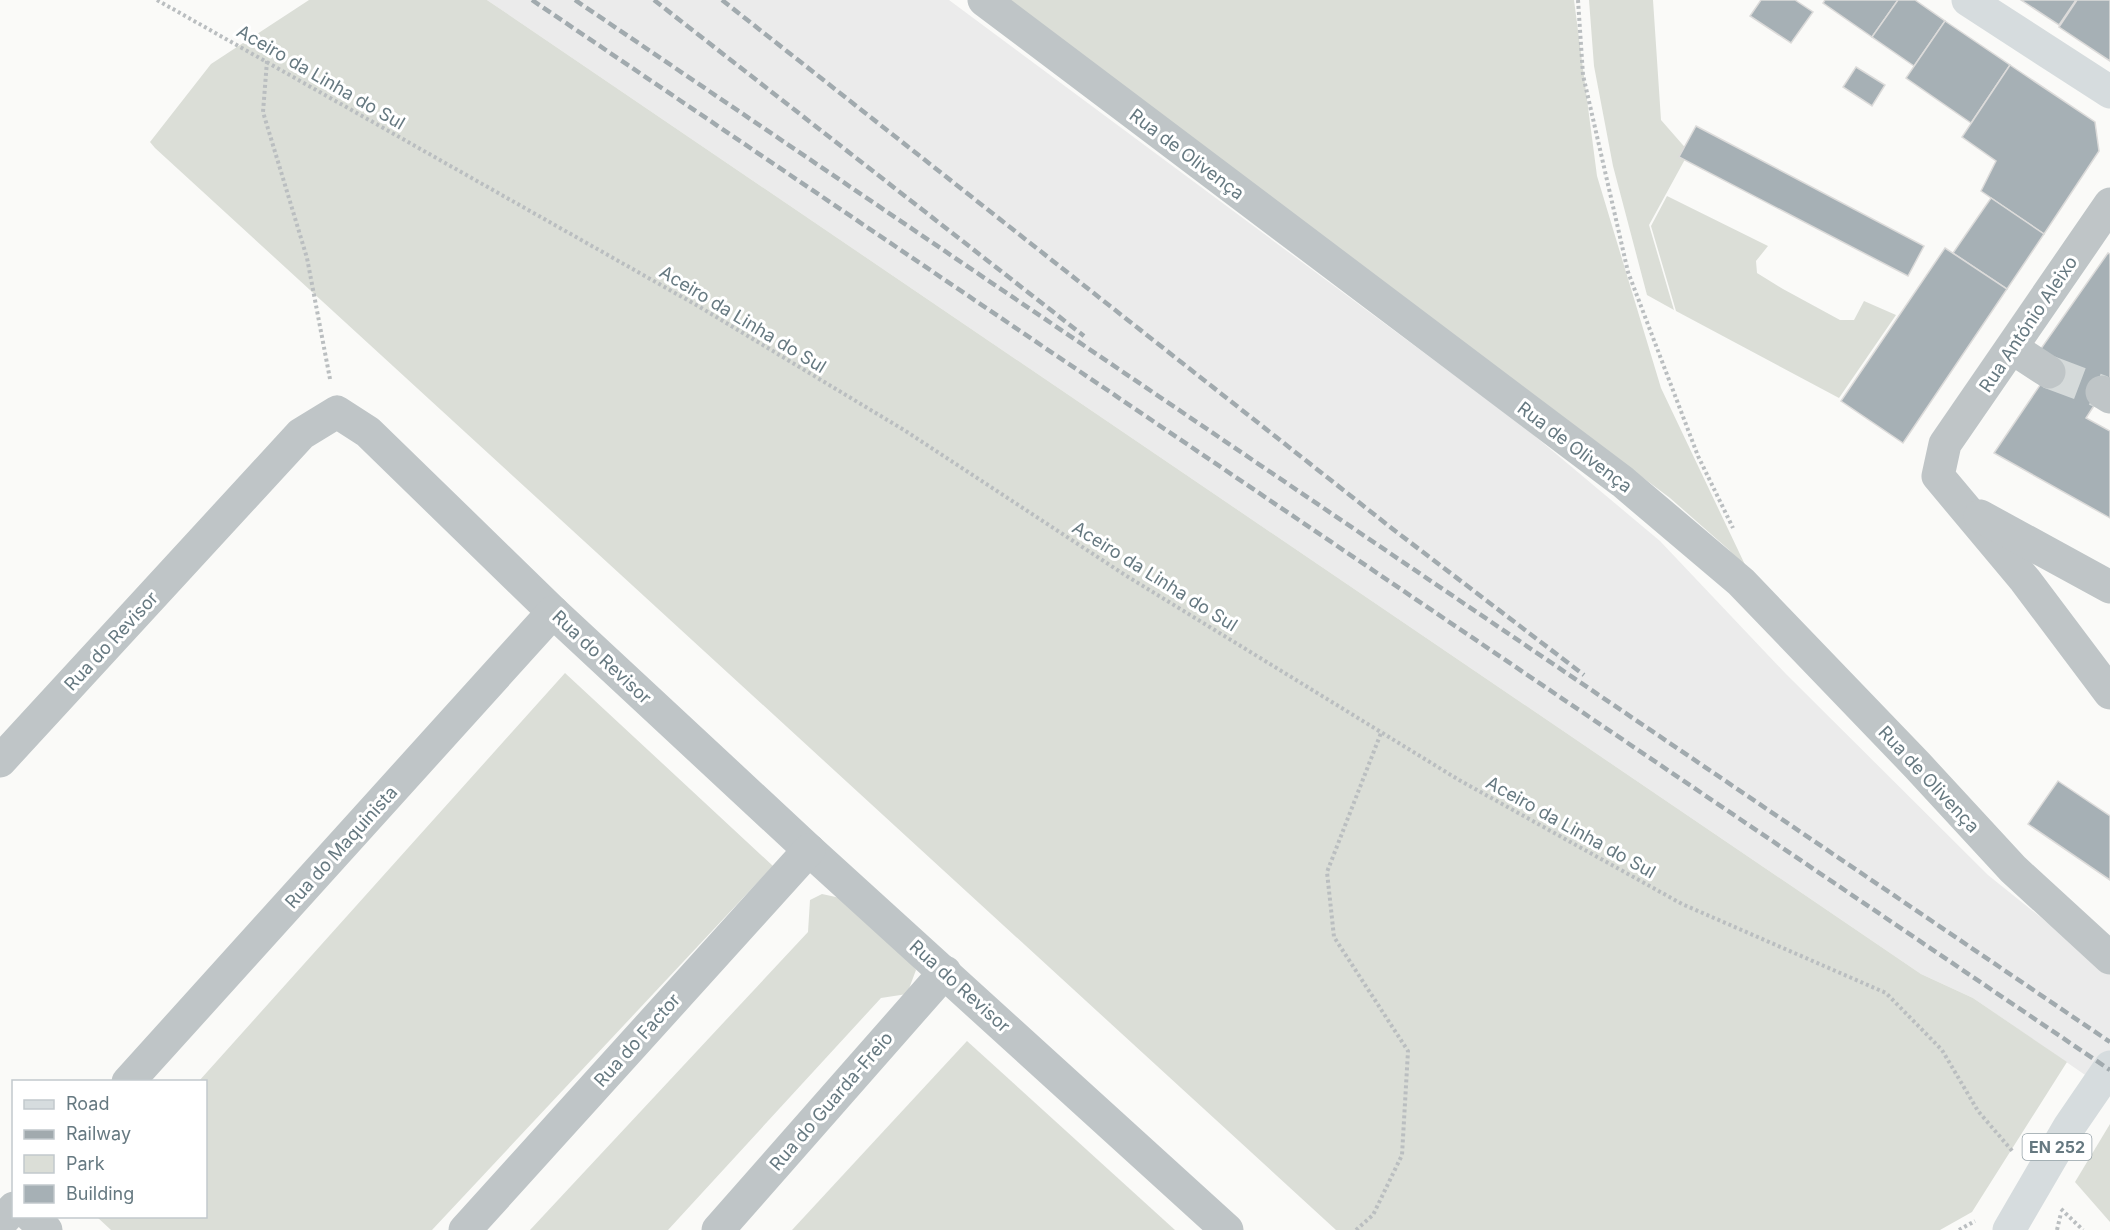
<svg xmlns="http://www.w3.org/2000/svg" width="2110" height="1230" viewBox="0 0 2110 1230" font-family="Inter,sans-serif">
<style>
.built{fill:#ebebeb}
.green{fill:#dbded7}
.building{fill:#a6b0b5;stroke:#dcdbda;stroke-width:1.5}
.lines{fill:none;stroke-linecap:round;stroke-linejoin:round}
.minor-tunnel{stroke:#d5dada;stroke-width:33;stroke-dasharray:33 16;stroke-linecap:butt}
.path{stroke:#babec0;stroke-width:4;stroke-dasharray:3 3;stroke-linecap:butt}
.minor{stroke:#bfc5c7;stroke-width:33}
.secondary{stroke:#d6dcde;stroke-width:33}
.primary{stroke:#d6dcde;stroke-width:33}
.rail{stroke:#a1aaae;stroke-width:4.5;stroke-dasharray:9 4.5;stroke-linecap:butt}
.labels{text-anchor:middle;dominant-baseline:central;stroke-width:6;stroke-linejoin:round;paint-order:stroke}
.shield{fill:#fff;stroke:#94a1a7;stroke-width:1.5}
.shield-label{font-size:16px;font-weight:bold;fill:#667981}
.street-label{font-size:18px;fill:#667981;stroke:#fff}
</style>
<rect width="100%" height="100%" fill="#fafaf8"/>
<polygon class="built" points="487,0 949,0 1524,427 1660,541 1786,674 1988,875 2110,973 2110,1092 1973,998 1921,974"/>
<g class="green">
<polygon points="309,0 487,0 1921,974 1973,998 2067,1062 1972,1212 1940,1230 1336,1230 155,148 150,142 211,64"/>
<polygon points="1007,0 1574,0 1597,176 1661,388 1748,571 1728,549 1670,498"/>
<polygon points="1589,0 1653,0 1661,120 1689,152 1649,225 1674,310 1647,295 1613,166 1594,66"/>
<polygon points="1667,196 1768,246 1756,261 1757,273 1783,289 1840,320 1854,320 1864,301 1896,315 1839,398 1676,311 1651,226"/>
<polygon points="565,673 773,866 432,1230 111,1230 97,1217 206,1216 206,1082 199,1081"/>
<polygon points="822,894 845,899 909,960 916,970 907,994 881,998 668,1230 530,1230 808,932 810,900"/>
<polygon points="967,1041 1175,1230 792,1230"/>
<polygon points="2110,1124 2110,1222 2075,1182"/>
</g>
<g class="building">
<polygon points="1761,0 1795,0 1813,12 1791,43 1750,16"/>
<polygon points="1825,0 1898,0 1872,37 1823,3"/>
<polygon points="1898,0 1915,0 1945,21 1914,66 1872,37"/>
<polygon points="2021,0 2076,0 2059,25"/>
<polygon points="2077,0 2110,0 2110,61 2059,27"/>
<polygon points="1945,21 2010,65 1971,123 1906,78"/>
<polygon points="2010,65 2095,122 2099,151 2044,234 1981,191 1996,161 1962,137"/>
<polygon points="1856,67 1885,85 1872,106 1843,87"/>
<polygon points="1696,126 1924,246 1908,276 1679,157"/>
<polygon points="1991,198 2044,234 2007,289 1953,253"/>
<polygon points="1945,248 2007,289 1903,443 1841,401"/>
<polygon points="2108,253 2110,254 2110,381 2086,418 2110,431 2110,518 1994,453 2049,372 2040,350"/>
<polygon points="2058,781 2110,816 2110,880 2028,824"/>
</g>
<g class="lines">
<polyline class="minor-tunnel" points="2049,372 2102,392"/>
<g class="path">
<polyline points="157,0 698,306 904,430 1125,575 1459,780 1682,904 1886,993 1942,1050 1978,1111 2014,1153"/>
<polyline points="1578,0 1583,75 1628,272 1698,456 1733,528"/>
<polyline points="267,61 263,112 307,258 330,379"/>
<polyline points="2061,1209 2083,1230"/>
<polyline points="1356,1230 1373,1215 1402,1155 1408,1051 1334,937 1327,872 1381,733"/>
<polyline points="1959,1230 1975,1221"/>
<polyline points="2057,1230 2061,1213"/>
</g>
<g class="minor">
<polyline points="984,0 1623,482 1741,582 1917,765 2013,869 2110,958"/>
<polyline points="2110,204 1945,444 1938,476 2025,580 2110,693"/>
<polyline points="2012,348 2049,372"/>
<polyline points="2102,392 2110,397"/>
<polyline points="1980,516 2110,587"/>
<polyline points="0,761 301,434 337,412 368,432 553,612 809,850 1227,1230"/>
<polyline points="128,1082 553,612"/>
<polyline points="31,1216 46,1230"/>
<polyline points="0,1223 14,1208"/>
<polyline points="465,1230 809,850"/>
<polyline points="718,1230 945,972"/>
</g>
<polyline class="secondary" points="1968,0 2110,92"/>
<polyline class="primary" points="2009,1230 2069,1127 2110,1067"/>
<g class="rail">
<polyline points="532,0 2110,1070"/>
<polyline points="575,0 2110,1042"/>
<polyline points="654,0 1084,336"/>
<polyline points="722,0 1394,530 1584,675"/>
</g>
</g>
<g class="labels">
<rect class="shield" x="2022.5" y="1134" width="69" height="26" rx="4.5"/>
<g class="shield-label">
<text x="2057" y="1147">EN 252</text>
</g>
<g class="street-label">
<text transform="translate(321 77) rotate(30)">Aceiro da Linha do Sul</text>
<text transform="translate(1187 154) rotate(37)">Rua de Olivença</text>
<text transform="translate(743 319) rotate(31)">Aceiro da Linha do Sul</text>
<text transform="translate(2028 324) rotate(-56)">Rua António Aleixo</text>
<text transform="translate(1575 447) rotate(37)">Rua de Olivença</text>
<text transform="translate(1155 576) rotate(32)">Aceiro da Linha do Sul</text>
<text transform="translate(111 641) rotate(-47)">Rua do Revisor</text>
<text transform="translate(602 657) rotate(43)">Rua do Revisor</text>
<text transform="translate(1929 779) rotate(47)">Rua de Olivença</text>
<text transform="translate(1571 827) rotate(29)">Aceiro da Linha do Sul</text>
<text transform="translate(341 847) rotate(-48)">Rua do Maquinista</text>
<text transform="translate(960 986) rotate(42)">Rua do Revisor</text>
<text transform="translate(637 1040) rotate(-48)">Rua do Factor</text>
<text transform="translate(831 1101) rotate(-49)">Rua do Guarda-Freio</text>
</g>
</g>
<rect x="12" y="1080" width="195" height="138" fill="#ffffff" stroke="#c2c9cd" stroke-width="1.5"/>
<rect x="24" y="1100" width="30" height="9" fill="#d6dcde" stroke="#c2c9cd" stroke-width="1.5"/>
<text x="66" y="1110" font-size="18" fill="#667981">Road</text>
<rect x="24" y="1130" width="30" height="9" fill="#a1aaae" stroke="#c2c9cd" stroke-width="1.5"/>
<text x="66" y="1140" font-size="18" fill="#667981">Railway</text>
<rect x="24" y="1155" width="30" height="18" fill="#dbded7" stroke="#c2c9cd" stroke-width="1.5"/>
<text x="66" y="1170" font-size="18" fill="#667981">Park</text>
<rect x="24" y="1185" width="30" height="18" fill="#a6b0b5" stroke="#c2c9cd" stroke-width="1.5"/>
<text x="66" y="1200" font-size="18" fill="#667981">Building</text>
</svg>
